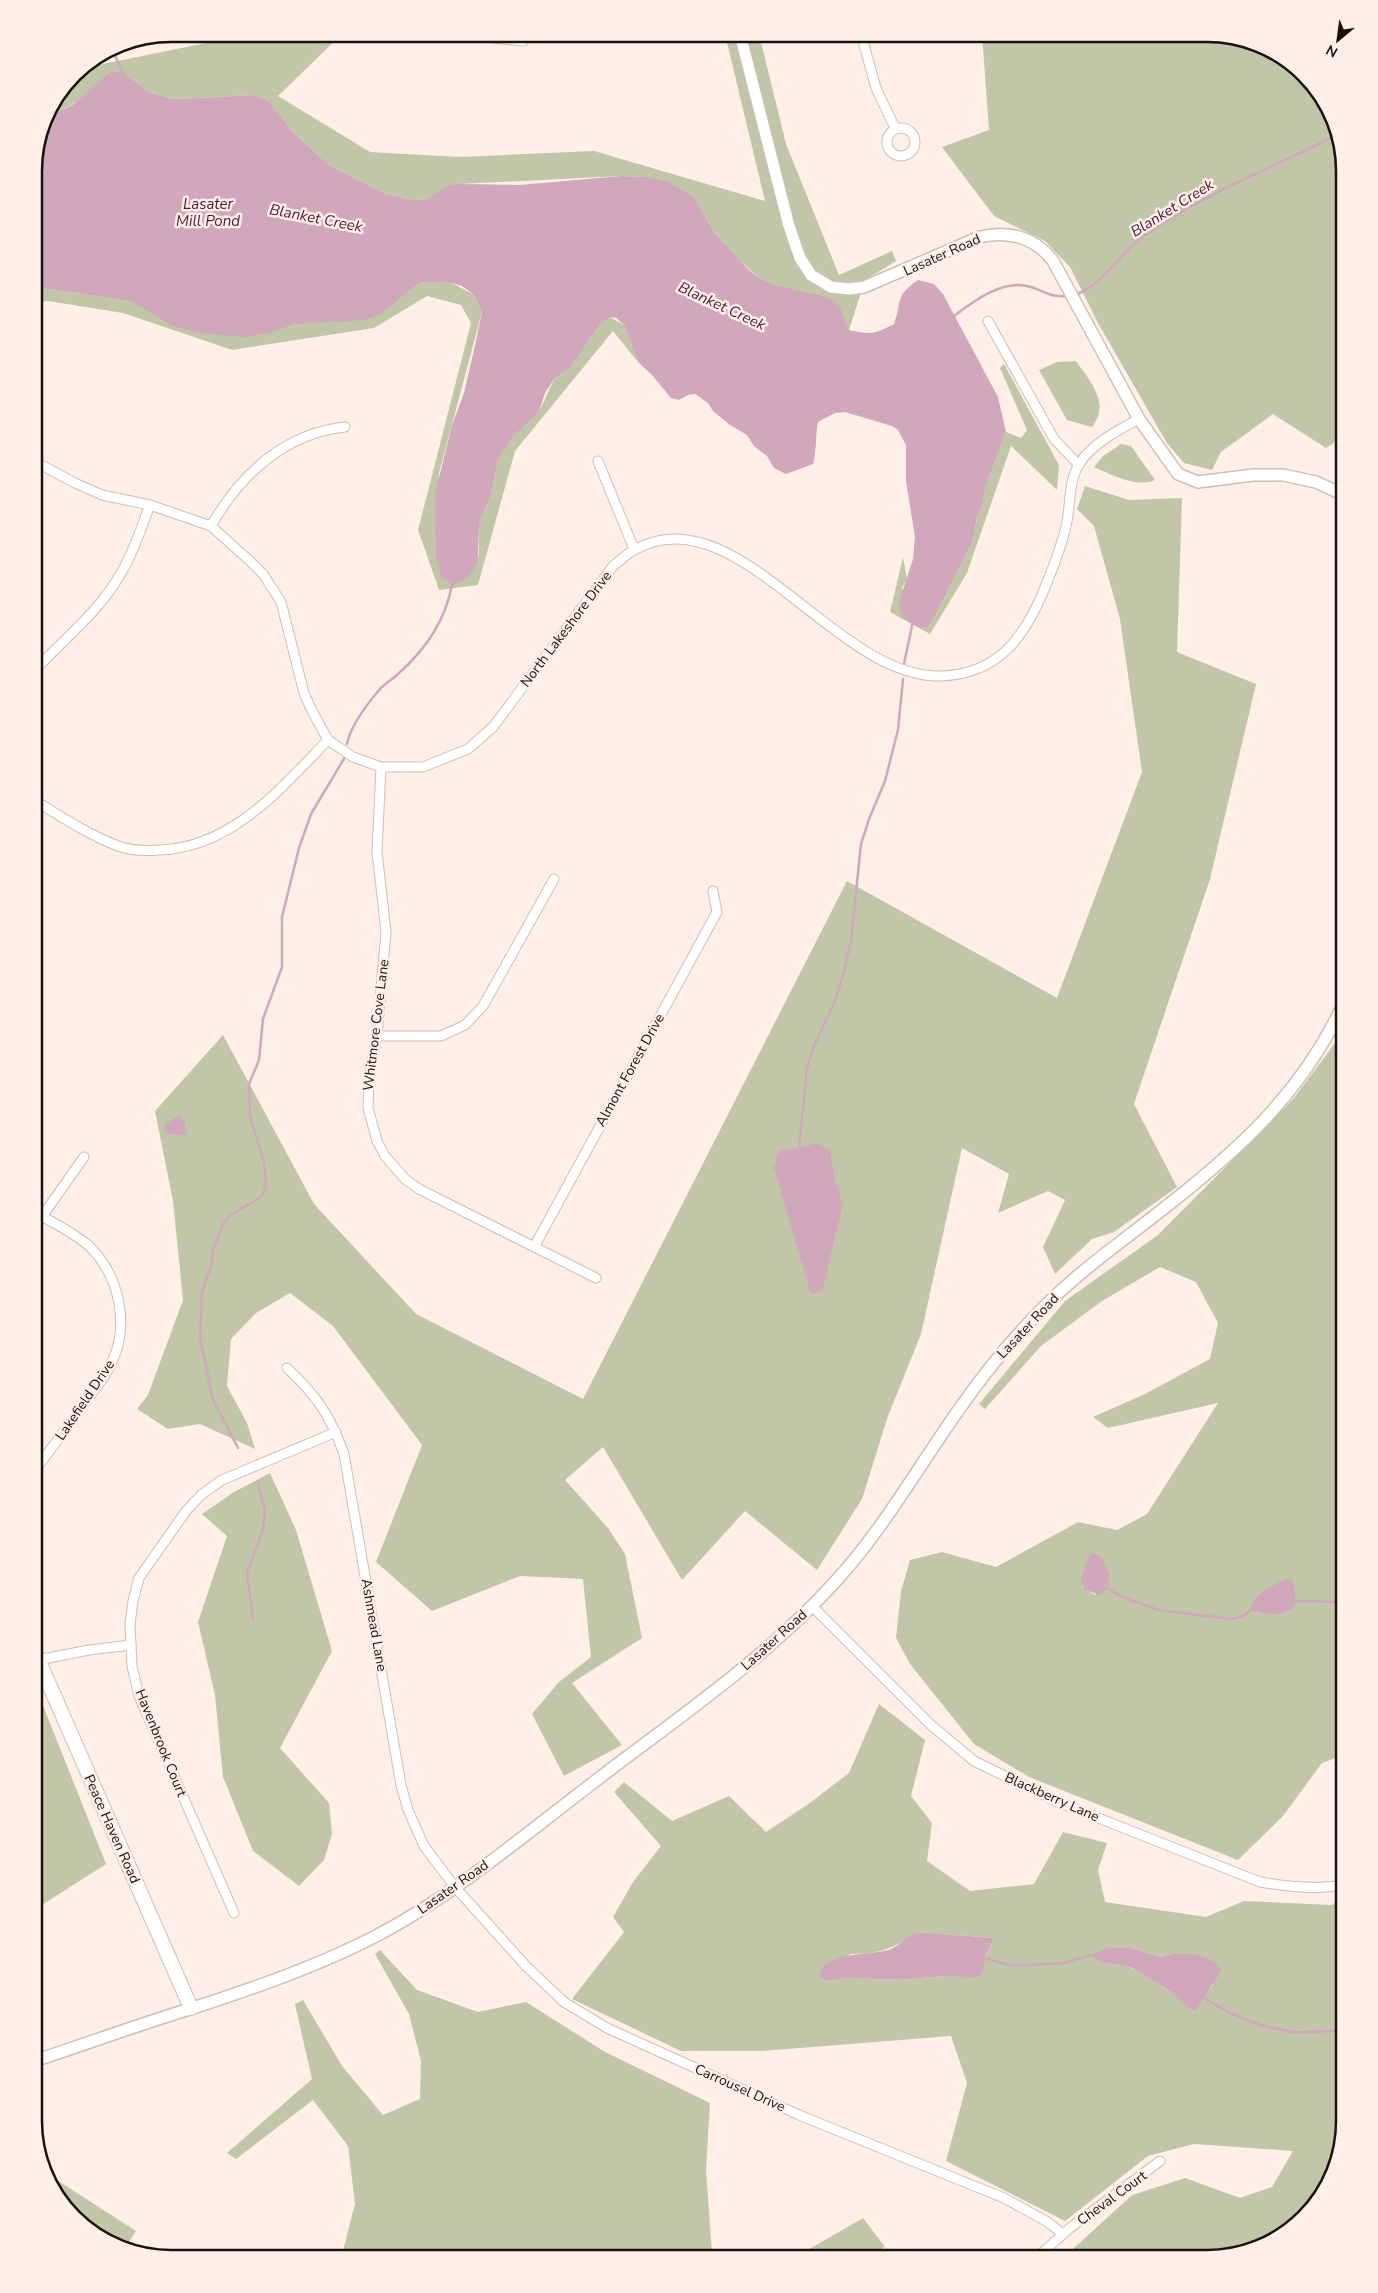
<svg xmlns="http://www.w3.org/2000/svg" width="1378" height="2293" viewBox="0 0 1378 2293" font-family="'Nunito Sans',sans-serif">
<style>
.green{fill:#c2c6a8;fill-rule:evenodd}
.water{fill:#d1a7bb}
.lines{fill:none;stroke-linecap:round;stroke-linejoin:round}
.stream{stroke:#d1a7bb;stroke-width:2.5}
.minor-casing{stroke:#cdbfb6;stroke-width:11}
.tertiary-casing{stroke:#cdbfb6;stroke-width:14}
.secondary-casing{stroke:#cdbfb6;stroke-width:16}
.minor{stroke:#fff;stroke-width:9}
.tertiary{stroke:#fff;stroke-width:11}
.secondary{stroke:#fff;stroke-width:14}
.labels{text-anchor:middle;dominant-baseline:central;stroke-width:5;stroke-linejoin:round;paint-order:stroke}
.street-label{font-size:14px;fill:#181310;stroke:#ffefe7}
.water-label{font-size:15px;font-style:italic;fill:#4a1835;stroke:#ffefe7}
.rim{fill:none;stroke:#181310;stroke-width:2.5}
</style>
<rect width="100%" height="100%" fill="#ffefe7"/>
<g class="green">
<polygon points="238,34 342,34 278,96 370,152 460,157 594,151 765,201 725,34 759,34 786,144 839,275 892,251 896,261 865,280 849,330 841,308 775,285 759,278 735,256 714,232 695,198 647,177 622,176 460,184 447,187 427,199 414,200 386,194 329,165 292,131 268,100 255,95 173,99 151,93 124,73 58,113 48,113 74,74 83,68 206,43"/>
<polygon points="982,34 1216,34 1283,57 1330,110 1344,172 1344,436 1326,448 1273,414 1221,452 1212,470 1184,463 1167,443 1099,325 1070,267 1045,241 994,216 942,147 989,130"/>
<polygon points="421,282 452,283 474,295 482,312 439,473 445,579 452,586 479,555 479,524 491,495 498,460 513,437 539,412 554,379 571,367 599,326 610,317 624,325 638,362 613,331 515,451 478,585 439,590 418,530 471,323 461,305 427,296 374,328 232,350 123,313 48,301 34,302 34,290 48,289 294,324 384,312"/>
<path d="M1076,361C1090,381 1111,404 1092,427L1067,420L1039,370L1057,362Z"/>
<polygon points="1004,364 1059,465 1057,490 1011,446 967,573 930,634 890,612 903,557 907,579 902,588 921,628 928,627 935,616 973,541 977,516 982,507 986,486 1006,432 1021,438 1027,430 1000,368"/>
<path d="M1121,444L1131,446L1155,480C1136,488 1112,475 1094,467L1103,456Z"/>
<polygon points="1085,486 1129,500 1182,498 1177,652 1256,684 1210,879 1134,1104 1177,1187 1114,1232 1092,1239 1055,1274 1043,1247 1065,1200 1048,1191 998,1213 1009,1174 962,1148 921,1334 888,1416 862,1499 817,1570 745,1511 682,1580 603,1447 565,1480 608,1528 625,1554 642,1638 572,1683 622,1745 564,1776 532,1714 559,1682 591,1657 583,1579 520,1576 432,1611 376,1562 422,1445 333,1326 290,1293 256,1313 231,1339 227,1386 247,1423 255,1449 200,1424 168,1429 137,1409 148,1395 183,1300 173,1201 155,1111 223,1035 314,1204 416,1314 583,1399 847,881 1057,998 1142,772 1120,619 1094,526 1077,509"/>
<path d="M1344,1031V1755L1322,1763L1283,1816L1238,1860L1029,1777L974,1744L910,1664L896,1638L901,1591L910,1560L942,1552L996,1567L1078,1522L1117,1530L1147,1514L1218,1403L1108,1428L1093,1417L1145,1394L1210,1359L1218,1323L1196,1282L1160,1267L1102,1301L1041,1346L985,1409L979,1404L1065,1301L1158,1235L1294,1098ZM1291,1579L1296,1601L1288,1612L1257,1613ZM1110,1580L1095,1595L1082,1586Z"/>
<polygon points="270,1473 296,1530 332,1651 280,1748 329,1803 332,1834 324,1860 299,1886 253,1851 223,1777 215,1695 198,1622 227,1536 202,1514 234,1492"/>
<polygon points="34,1683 106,1864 34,1910"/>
<path d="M879,1704L925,1740L911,1796L932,1823L927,1861L970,1891L1034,1884L1063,1832L1107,1843L1098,1870L1105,1902L1206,1917L1244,1901L1331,1905L1344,1898V2121L1321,2198L1268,2245L1206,2259H1062L1132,2195L1185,2178L1240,2198L1272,2187L1293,2151L1194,2144L1148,2156L1065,2221L946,2161L967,2083L951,2036L761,2051H681L572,1999L624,1932L613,1917L633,1882L661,1846L614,1792L624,1782L672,1821L729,1796L766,1832L807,1805L849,1773ZM917,1932L994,1938L985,1959L944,1976L899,1980L849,1978L829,1981L850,1954C883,1953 890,1950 917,1932ZM1132,1948L1160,1957L1172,1954L1213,1985L1203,1997L1195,2011L1192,2010L1176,1996L1139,1971L1123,1965L1098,1961Z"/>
<polygon points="380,1950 417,1990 478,2012 526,2002 605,2052 710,2103 706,2170 712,2255 734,2259 341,2259 355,2204 348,2146 313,2100 236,2159 227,2153 312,2079 295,2004 303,2000 342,2066 383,2115 420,2099 421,2061 409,2014 375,1954"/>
<polygon points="46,2173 136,2231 126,2246 95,2236 48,2183"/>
<polygon points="863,2218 885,2247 864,2259 792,2259"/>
</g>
<g class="water">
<path d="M111,72L124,73L151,93L173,99L255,95L268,100L292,131L329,165L386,194L414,200L427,199L447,186L460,184L519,185L622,176L647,177L668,182L695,198L714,232L748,269L759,278L775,285L830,298L841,308L849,330C871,335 875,334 894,324C903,299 894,297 918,280L934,284L943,294L998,397L1006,432L986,486L982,507L977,516L973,541L935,616L928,627L921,628L910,623L901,614L899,602L913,559L915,537L906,481V445L898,430L892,426L845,412L835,413L818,422C815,436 817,450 813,464L786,474L774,468L767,456L754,446L747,435L730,425L713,411L708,403L695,394L688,395L679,400L671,398L652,375L638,362L624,325L616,318L610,317L599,326L571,367L554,379L545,393L539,412L513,437L498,460L491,495L479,524L478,562L469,577L452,586L441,575L436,559L435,494L452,425L464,393L476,341L482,312L474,295L462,286L452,283L421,282L384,312L365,320L294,324L270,333L245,337L197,333L171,325L131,301L48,289L34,290V163L44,119L48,113C74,113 91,86 111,72Z"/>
<polygon points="179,1115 185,1121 186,1135 167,1134 163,1130 166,1124"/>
<polygon points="817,1143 830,1151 835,1180 843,1205 822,1291 811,1295 774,1168 779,1150 799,1148"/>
<polygon points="1092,1553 1099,1555 1110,1573 1108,1589 1099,1595 1084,1589 1081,1578 1089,1556"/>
<path d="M1285,1579H1292L1293,1582L1296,1601L1292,1610C1281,1616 1261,1615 1251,1610C1252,1594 1273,1586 1285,1579Z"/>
<path d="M917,1932L994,1938L985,1958L982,1973L977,1977L944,1976L899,1980L849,1978L829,1981L820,1977C820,1950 875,1956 891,1949C900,1945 905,1937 917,1932Z"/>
<path d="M1109,1948H1132L1160,1957L1172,1954H1192L1205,1957L1214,1962L1221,1970C1214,1985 1203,1996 1196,2011C1189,2010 1185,2004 1180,2000C1168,1989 1151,1980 1138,1971C1125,1962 1106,1967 1094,1958L1093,1954Z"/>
</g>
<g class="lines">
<g class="stream">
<polyline points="112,49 124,75"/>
<path d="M1075,295C1100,286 1116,260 1135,243C1142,236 1151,231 1160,225C1215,189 1277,166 1336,135"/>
<path d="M954,316C974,301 1004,278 1031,287C1044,291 1052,298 1067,296"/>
<polyline points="904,664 913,621"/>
<path d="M347,744C351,725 367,704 380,689C385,683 392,680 398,674C425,650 446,620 452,584"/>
<polyline points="799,1148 807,1068 813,1048 835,1001 843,975 851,940 861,844 869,819 885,781 898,730 903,679"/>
<polyline points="238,1448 213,1400 200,1338 202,1292 211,1266 214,1247 223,1224 231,1215 261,1197 264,1191 266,1180 264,1163 250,1116 249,1084 259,1060 263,1019 282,967 282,917 299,848 311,814 345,757"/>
<polyline points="1107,1588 1120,1596 1159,1610 1231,1619 1244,1616 1252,1609"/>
<polyline points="1294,1601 1344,1602"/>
<polyline points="253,1619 247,1573 263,1529 265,1512 258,1482"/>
<polyline points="984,1958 1010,1965 1029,1965 1063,1963 1096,1954"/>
<path d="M1202,1996C1228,2015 1264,2029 1297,2032C1312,2033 1329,2031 1344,2030"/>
</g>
<g class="minor-casing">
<g id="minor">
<polyline points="458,34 523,41 532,34"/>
<polyline points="861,34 876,88 895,128"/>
<circle cx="901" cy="142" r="14"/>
<polyline points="988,321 1054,439 1079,465"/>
<path d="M34,461L75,483L102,495L150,505L211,526L251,562L263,574L281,602L304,693L311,709L328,740L353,757L381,767H423L468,749L493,727L613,566C620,561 626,554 634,550C736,492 835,679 941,676C1002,674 1028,632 1048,580C1055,562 1062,545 1066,526C1071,505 1068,483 1079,464C1093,443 1118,430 1139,419"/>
<polyline points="598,461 634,549"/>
<path d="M211,526C240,475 285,433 345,427"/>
<path d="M34,671C64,639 100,611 121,573C134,552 141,528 150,505"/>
<polyline points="381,767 377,852 386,932 377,1036 369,1078 368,1108 377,1141 385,1156 405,1179 419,1189 596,1278"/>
<path d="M34,800C60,816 89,835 118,846C131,851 146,851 159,850C232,848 281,788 328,740"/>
<polyline points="377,1036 441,1036 465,1025 483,1006 554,879"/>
<polyline points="34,1228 84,1157"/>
<polyline points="534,1247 717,912 713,891"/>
<path d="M287,1368C317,1396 330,1415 344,1454L401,1785L408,1810L424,1846L455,1887L526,1966L564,2002L607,2028L799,2115L1004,2198L1046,2221L1063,2234"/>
<path d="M34,1471C53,1447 71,1422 89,1397C97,1386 107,1375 112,1362C130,1324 119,1275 89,1246C73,1232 52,1222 34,1212"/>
<path d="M812,1606L931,1725L974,1761L1058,1802L1260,1882C1288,1887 1316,1890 1344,1885"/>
<polyline points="38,1660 89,1650 131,1645"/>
<polyline points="234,1913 139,1696 132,1666 130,1624 133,1601 139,1578 186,1511 201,1495 222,1480 336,1432"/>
<polyline points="1035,2259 1070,2228 1160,2161"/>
</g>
</g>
<g class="tertiary-casing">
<g id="tertiary">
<path d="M740,34L789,226L800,258L811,275L831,287L849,289L864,287L980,237C1008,230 1035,237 1053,261L1139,419L1178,474L1198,482L1253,475H1283L1316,482L1344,495"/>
<path d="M34,2061C86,2044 137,2025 190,2009C248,1990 304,1971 360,1944C445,1903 519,1839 594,1782C676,1719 764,1660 834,1583C883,1530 918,1467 960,1408C985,1372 1012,1339 1043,1308C1079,1271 1123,1241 1163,1209C1240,1149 1302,1093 1344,1003"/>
</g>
</g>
<g class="secondary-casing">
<polyline id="secondary" points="34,1650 191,2008"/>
</g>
<use href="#minor" class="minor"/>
<use href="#tertiary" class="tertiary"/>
<use href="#secondary" class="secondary"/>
</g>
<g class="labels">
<g class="street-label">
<text transform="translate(942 255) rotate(-24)">Lasater Road</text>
<text transform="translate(566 629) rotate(-53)">North Lakeshore Drive</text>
<text transform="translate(376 1025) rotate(-83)">Whitmore Cove Lane</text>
<text transform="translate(630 1070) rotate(-61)">Almont Forest Drive</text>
<text transform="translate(1028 1326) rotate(-47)">Lasater Road</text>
<text transform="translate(85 1400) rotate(-56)">Lakefield Drive</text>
<text transform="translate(374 1625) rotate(80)">Ashmead Lane</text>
<text transform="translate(774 1640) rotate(-42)">Lasater Road</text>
<text transform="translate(161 1743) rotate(68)">Havenbrook Court</text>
<text transform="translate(1052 1797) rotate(24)">Blackberry Lane</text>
<text transform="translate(112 1829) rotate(66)">Peace Haven Road</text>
<text transform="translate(453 1887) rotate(-35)">Lasater Road</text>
<text transform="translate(740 2088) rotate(24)">Carrousel Drive</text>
<text transform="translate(1112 2198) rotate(-36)">Cheval Court</text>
</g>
<g class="water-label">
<text x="208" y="204">Lasater<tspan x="208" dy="17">Mill Pond</tspan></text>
<text transform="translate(1172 208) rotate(-32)">Blanket Creek</text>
<text transform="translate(316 218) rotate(11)">Blanket Creek</text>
<text transform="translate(722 306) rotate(25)">Blanket Creek</text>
</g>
</g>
<path d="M0 0H1378V2293H0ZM171 42H1207A129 129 0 0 1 1336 171V2121A129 129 0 0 1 1207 2250H171A129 129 0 0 1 42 2121V171A129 129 0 0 1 171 42Z" fill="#ffefe7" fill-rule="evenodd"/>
<path class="rim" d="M171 42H1207A129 129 0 0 1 1336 171V2121A129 129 0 0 1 1207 2250H171A129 129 0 0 1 42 2121V171A129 129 0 0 1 171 42Z"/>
<g transform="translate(1338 40) rotate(209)" stroke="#ffefe7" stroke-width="4" paint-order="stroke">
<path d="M0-4L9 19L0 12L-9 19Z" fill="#181310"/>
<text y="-8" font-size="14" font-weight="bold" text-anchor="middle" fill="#181310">N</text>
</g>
</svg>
